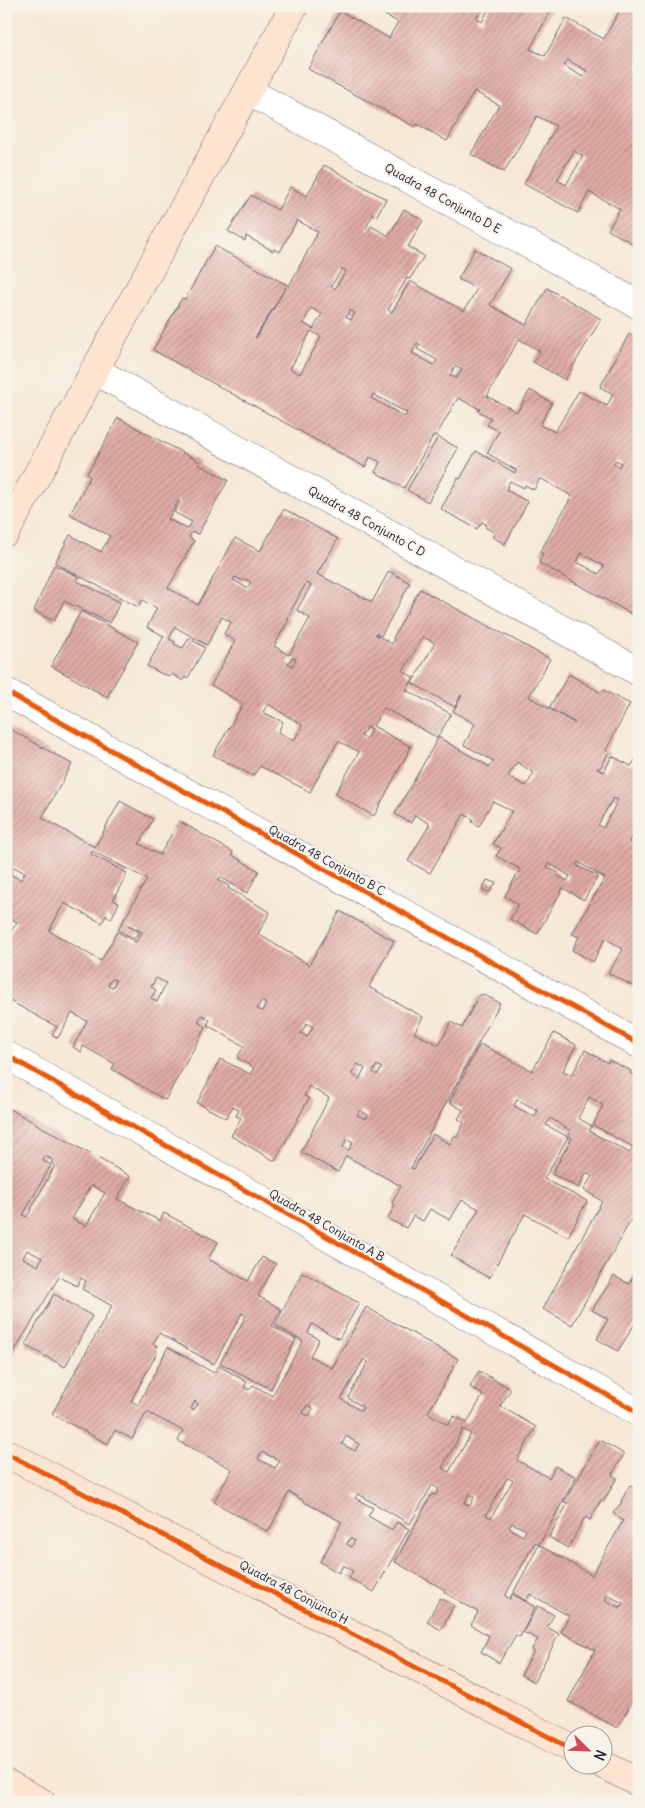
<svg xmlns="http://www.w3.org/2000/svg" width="645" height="1808" viewBox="0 0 645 1808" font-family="Delius,sans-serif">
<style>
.building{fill:url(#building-hatch);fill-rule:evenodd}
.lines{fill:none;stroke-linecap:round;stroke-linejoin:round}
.street-casing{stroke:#6c6771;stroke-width:29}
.secondary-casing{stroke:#6c6771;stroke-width:29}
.street{stroke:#fff;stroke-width:28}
.secondary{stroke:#fde4d0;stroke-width:28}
.cycleway-casing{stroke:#f7f3e8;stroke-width:8}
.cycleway{stroke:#e8590c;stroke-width:5}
.labels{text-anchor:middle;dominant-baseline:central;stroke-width:4.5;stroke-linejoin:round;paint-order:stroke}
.street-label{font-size:12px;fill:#22223b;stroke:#f7f3e8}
</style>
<defs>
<pattern id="building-hatch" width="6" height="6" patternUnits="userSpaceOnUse" patternTransform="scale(1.25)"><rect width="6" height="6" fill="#e0aba4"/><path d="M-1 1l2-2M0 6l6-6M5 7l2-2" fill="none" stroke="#b58b87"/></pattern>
</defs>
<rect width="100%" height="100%" fill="#f7f3e8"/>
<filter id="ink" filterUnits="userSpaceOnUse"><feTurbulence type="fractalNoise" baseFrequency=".02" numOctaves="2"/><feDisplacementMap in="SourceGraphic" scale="10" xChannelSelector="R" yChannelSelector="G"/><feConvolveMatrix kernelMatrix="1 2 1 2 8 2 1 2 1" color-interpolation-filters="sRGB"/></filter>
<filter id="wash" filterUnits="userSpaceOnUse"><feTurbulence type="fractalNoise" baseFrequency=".0096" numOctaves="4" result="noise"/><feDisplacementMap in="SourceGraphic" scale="20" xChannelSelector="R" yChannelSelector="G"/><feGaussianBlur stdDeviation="1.12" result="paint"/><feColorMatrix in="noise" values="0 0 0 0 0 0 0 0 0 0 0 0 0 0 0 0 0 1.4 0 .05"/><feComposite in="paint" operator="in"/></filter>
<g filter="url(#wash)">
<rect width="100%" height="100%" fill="#f6e8d5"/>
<g id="blocks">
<g class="building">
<path d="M368,6H483L476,19L482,22L490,6H553L530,49L545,56L566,18L604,39L622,6H639V247L608,230L620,209L589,192L578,213L524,184L556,126L537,116L504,172L471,154L499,105L474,91L447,141L417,124L415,127L308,69L340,11L389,38L398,22ZM568,60L587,71L583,77L564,66ZM574,151L583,156L566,185L557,180Z"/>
<path d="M324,165L386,199L376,217L373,214L366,228L369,230L371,226L389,236L404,209L423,220L408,247L424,256L410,279L407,278L388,310L392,312L410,281L464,311L477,289L458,279L475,249L511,269L490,305L526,325L547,288L601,319L565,380L533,362L540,351L519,339L487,396L517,412L530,390L552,403L540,425L555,432L579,391L607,406L613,394L600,387L629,334L639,339V618L539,563L543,554L540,552L572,496L540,478L534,490L525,485L524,488L510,481L506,490L528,502L505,544L492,537L495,533L485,527L486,524L482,522L477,529L441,509L458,478L460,479L476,451L515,473L516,470L487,453L499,431L487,425L491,418L478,411L480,409L458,398L436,436L434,435L404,488L375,472L380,462L370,457L365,467L153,350L182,298L185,299L215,246L289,286L318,232L297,220L280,252L274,249L273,251L246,236L245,241L228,231L251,195L278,210L290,187L307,196ZM342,269L346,271L335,289L331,286ZM286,287L256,338H255ZM311,308L322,314L313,329L303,323ZM350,310L355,313L351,320L346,317ZM311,331L321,337L300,374L290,369ZM417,343L420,344L417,349L437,360L434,365L412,353ZM455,366L462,370L456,378L450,375ZM373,394L407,413L405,417L371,398ZM616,460L621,463L619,467L613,464ZM581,553L604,566L599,574L577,562Z"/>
<path d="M118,418L200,462L198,464L228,480L198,534L192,532L189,537L194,541L168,588L198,605L235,538L260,551L284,509L338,539L317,574L372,602L389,571L410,583L381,636L376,633L375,634L392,644L394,640L393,638L420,589L550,659L529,697L575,723L549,708L569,674L601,693L603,690L630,704L606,750L609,752L600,768L598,767L597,769L604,772L612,756L631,766L635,760L639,763V841L631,837L629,843L639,849V989L608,973L623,949L605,938L593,962L572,950L579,937L572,934L605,878L578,862L576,865L598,876L584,900L563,888L537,934L510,919L518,904L505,896L520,869L496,856L501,848L493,844L512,811L493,801L479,826L472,822L473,819L464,814L430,873L408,861L430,824L415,815L411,823L395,814L438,738L384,708L373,726L411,747L374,816L335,794L359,752L338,741L310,792L260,766L253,776L213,755L243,704L211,685L235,641L224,634L231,622L222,617L207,645L175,627L169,639L175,642L174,644L183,648L189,638L205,648L187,679L185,677L183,681L172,674L170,677L165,674L164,675L147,666L164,636L147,627L157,608L142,600L138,607L55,563L70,535L101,552L110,536L70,514L90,477L87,474ZM178,501L180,502L174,512L192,522L187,529L168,519ZM235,577L243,581L245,579L251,582L247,588L233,580ZM306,583L311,585L297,610L310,618L289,655L274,646L289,619L287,618ZM423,637L435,643L412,683L455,707L461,695L462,696L453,711L475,724L464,745L494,761L490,767L438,737L451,714L406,690L414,678L403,671ZM292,657L296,659L292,666L288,663ZM268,704L302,725L294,741L278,732L283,722L263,712ZM367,727L372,729L366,739L361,736ZM517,762L534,773L526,786L508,777ZM613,798L618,800L603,828L598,825ZM548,863L570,876L567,881L557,875L559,873L547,867Z"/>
<polygon points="438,437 458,448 428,502 407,490"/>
<polygon points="54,565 79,577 77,581 120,602 110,623 64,601 54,621 34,611"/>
<polygon points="81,611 138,642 107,697 51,666"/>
<path d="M6,727L72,764L42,818L95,847L120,801L153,819L139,844L160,855L179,821L233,852L232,855L259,871L247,893L220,877L218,880L229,886L228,888L270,912L258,934L309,965L340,911L394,941L369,987L423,1017L414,1033L439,1045L451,1022L462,1028L478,997L482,994L500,1003L411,1168L414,1169L433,1134L450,1144L454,1136L457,1137L464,1122L458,1119L463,1110L449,1102L480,1044L532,1071L554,1033L576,1045L563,1071L572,1075L585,1050L608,1063L609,1060L631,1071L630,1073L639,1078V1219L633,1216L572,1325L543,1309L602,1201L584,1190L592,1176L586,1173L579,1188L552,1174L572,1138L568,1135L571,1131L550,1118L546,1125L568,1137L544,1179L587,1201L568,1237L525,1214L489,1278L451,1256L479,1209L462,1200L450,1220L430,1209L423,1221L413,1216L406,1228L388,1219L395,1205L392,1203L401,1186L346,1156L338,1172L301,1152L329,1098L309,1086L304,1096L309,1098L275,1161L231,1136L241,1118L236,1116L239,1110L233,1106L226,1118L197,1103L220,1059L250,1074L254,1068L237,1058L244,1046L207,1025L210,1020L202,1015L198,1022L206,1027L165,1100L112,1069L115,1064L83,1046L81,1052L73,1047L87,1021L72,1013L58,1038L52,1035L57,1027L10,1001L6,1008V940L17,922L6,916ZM92,851L147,879L118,930L134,939L139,932L128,926L129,925L142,932L136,942L117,932L101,961L49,931L64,903L102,923L106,915L111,919L119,903L113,900L127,873L91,854ZM14,867L25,873L21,880L10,874ZM156,978L166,983L157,1002L151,998L156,990L151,987ZM112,979L116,980L113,987L108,985ZM261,1001L266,1004L262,1011L257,1009ZM307,1023L313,1027L307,1037L301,1033ZM357,1064L365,1068L359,1079L352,1074ZM377,1065L382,1068L377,1075L373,1072ZM589,1097L603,1105L593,1125L633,1147L630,1153L589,1131L592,1126L578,1118ZM517,1099L538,1111L535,1117L514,1106ZM360,1110L368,1115L366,1119L357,1115ZM347,1139L353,1142L349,1150L343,1147Z"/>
<polygon points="487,880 496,883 490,892 482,890"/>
<path d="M6,1107L130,1176L117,1199L160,1221L164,1213L218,1242L208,1259L248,1281L262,1257L276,1264L258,1296L281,1309L272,1326L296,1339L271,1389L220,1363L246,1316L242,1313L214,1364L159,1333L153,1344L158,1346L155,1350L157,1353L131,1401L138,1405L168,1347L214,1373L219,1366L247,1382L244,1387L249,1390L253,1385L272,1396L303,1341L275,1325L302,1272L359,1303L339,1339L312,1324L308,1333L319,1339L310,1356L332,1368L366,1307L458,1359L428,1413L448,1425L454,1416L467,1423L483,1395L470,1387L479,1371L511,1389L500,1406L536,1427L517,1460L549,1478L555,1466L576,1477L539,1545L535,1542L505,1596L510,1599L512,1594L535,1607L520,1637L516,1635L499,1663L481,1652L489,1636L471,1625L478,1612L444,1592L445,1590L395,1562L432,1494L435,1495L439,1489L432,1485L410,1524L358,1494L355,1498L373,1508L368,1516L392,1530L397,1522L409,1529L374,1592L349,1578L353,1571L343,1565L339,1573L320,1562L342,1522L304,1502V1501L289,1492L268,1532L214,1502L232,1469L178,1441L183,1431L147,1412L132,1439L115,1430L108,1444L52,1414L112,1306L82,1289L86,1281L81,1278L77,1286L59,1277L9,1360L6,1358ZM45,1156L53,1160L51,1163L55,1165L27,1217L23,1215L51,1165L43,1161ZM91,1185L105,1193L86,1226L72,1219ZM27,1250L42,1258L38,1266L23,1258ZM364,1359L368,1362L348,1398L363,1407L361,1411L341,1399ZM195,1401L198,1404L194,1410L191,1409ZM307,1405L313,1408L309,1416L303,1413ZM463,1429L471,1434L449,1472L442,1468ZM346,1436L359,1444L355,1451L342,1444ZM262,1452L280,1461L275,1468L258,1459ZM507,1478L513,1480L491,1518L486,1515ZM469,1494L474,1497L470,1506L464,1503ZM512,1523L526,1530L523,1536L509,1528ZM350,1538L355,1541L351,1547L347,1544Z"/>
<polygon points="639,1267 639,1317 618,1351 597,1339 608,1319 592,1310 614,1276 629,1284"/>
<polygon points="54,1294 92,1316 65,1367 25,1345"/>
<polygon points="600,1440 624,1454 612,1475 617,1478 603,1502 601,1500 590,1520 585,1517 568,1548 549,1537 568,1503 564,1502"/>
<path d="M630,1485L639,1491V1690L617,1728L568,1701L595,1650L561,1632L569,1616L530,1594L526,1601L513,1593L539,1545L592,1575L623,1521L613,1513L622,1502L621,1501ZM607,1595L623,1603L620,1608L605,1600Z"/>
<polygon points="440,1598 454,1605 441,1630 427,1622"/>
<polygon points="538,1606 554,1615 547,1627 559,1634 534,1682 521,1675 534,1651 532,1649 538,1639 523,1632"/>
</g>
</g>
</g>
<g filter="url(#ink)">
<use href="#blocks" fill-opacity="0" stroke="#6c6771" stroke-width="1"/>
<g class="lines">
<g class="street-casing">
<g id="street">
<polyline points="248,91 639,305"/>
<polyline points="94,370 639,672"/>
<polyline points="6,692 639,1044"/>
<polyline points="6,1055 639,1413"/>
</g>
</g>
<g class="secondary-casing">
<g id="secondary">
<polyline points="6,532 294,6"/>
<polyline points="6,1453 572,1749"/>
<polyline points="602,1764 639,1783"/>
<polyline points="6,1783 41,1802"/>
</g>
</g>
<use href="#street" class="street"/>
<use href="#secondary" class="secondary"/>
<g class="cycleway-casing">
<g id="cycleway">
<polyline points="6,692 639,1044"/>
<polyline points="6,1055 639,1413"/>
<polyline points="6,1453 572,1749"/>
</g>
</g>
<use href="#cycleway" class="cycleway"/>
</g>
</g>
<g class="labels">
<g class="street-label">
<text transform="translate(443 198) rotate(29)">Quadra 48 Conjunto D E</text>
<text transform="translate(367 521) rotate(29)">Quadra 48 Conjunto C D</text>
<text transform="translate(327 860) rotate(29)">Quadra 48 Conjunto B C</text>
<text transform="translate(327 1225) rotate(30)">Quadra 48 Conjunto A B</text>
<text transform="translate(294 1592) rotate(28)">Quadra 48 Conjunto H</text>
</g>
</g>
<rect width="645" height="1808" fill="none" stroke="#f7f3e8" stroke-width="25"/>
<g transform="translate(588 1750) rotate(113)"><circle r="24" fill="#f7f3e8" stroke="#a29fa3"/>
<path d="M0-4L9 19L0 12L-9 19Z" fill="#d1495b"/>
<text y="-8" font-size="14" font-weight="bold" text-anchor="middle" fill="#22223b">N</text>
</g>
</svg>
